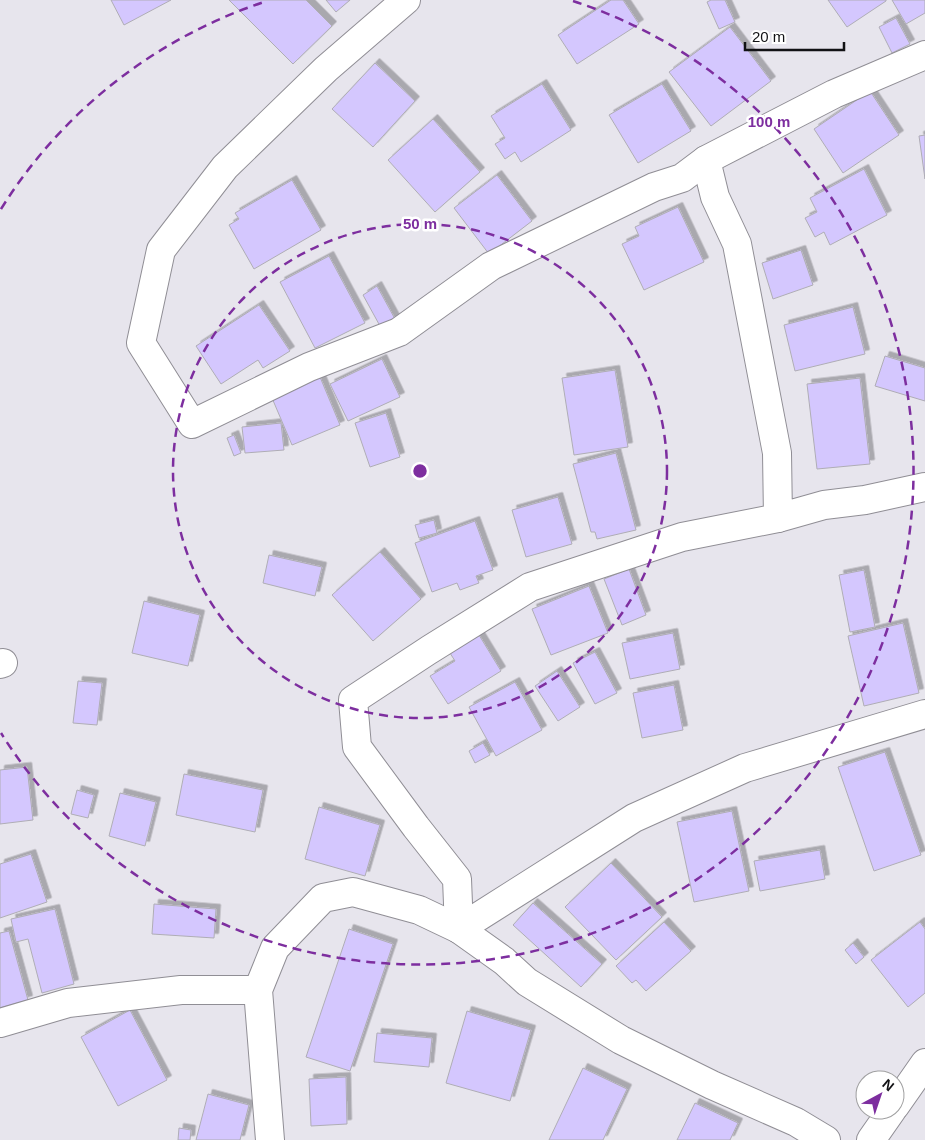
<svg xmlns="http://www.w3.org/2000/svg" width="925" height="1140" viewBox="0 0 925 1140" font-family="Helvetica,sans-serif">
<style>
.building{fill:#d4c7fe;stroke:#afadb5;filter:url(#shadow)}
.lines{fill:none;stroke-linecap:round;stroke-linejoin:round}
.street-casing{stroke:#908e95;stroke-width:30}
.street{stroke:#fff;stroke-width:28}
.ring{fill:none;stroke:#7d2e9f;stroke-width:2.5;stroke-dasharray:9 6}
.centre{fill:#7d2e9f;stroke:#fff;stroke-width:2.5}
.ring-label{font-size:15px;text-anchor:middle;font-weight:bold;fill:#7d2e9f;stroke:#fff;stroke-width:5;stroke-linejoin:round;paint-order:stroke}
</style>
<defs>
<filter id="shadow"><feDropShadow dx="4.5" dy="-4.5" stdDeviation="0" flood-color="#0004"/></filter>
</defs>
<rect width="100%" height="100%" fill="#e7e5ed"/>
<g class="building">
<polygon points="111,0 171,0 124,25"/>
<polygon points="229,0 306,0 332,26 293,64"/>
<polygon points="326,0 350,0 336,12"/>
<polygon points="611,0 623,0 639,24 577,64 558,35"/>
<polygon points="711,0 725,0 735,22 719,29 707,2"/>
<polygon points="828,0 886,0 886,1 847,27"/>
<polygon points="892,0 925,0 925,13 906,24"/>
<polygon points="896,18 910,44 892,53 879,27"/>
<polygon points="730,27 771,81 711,126 669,72"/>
<polygon points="375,63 415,101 373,147 332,109"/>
<polygon points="542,84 571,130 521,162 515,152 505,159 495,144 505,138 491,116"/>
<polygon points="662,84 691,131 638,163 609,115"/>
<polygon points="870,91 899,135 843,173 814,129"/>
<polygon points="433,119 480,172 435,212 388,160"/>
<polygon points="925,135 925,179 919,136"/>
<polygon points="864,169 887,215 830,245 824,232 815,237 805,218 817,212 810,198"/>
<polygon points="497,175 532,221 489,254 454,208"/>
<polygon points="292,180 321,230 254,269 229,225 239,219 235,213"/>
<polygon points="678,207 704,262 644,290 622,244 639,236 635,227"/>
<polygon points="801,250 813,285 773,299 762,263"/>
<polygon points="329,256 365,323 315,348 280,282"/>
<polygon points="377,286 395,319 380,326 363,295"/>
<polygon points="259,305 290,351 263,368 258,360 221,384 196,346"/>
<polygon points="853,307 865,354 795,371 784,325"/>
<polygon points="885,356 925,368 925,401 875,386"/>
<polygon points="382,359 400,397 348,421 330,384"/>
<polygon points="615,370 628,447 574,455 562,378"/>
<polygon points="320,377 340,425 292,445 272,398"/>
<polygon points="860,378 870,464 817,469 807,384"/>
<polygon points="386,413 400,457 370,467 355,423"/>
<polygon points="281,423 284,450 245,453 242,427"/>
<polygon points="234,435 241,453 234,456 227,438"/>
<polygon points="616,453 636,530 597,539 595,532 591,532 573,464"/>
<polygon points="558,497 572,544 526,557 512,510"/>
<polygon points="434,520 437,533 419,538 415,525"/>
<polygon points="475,521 493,570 476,576 479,583 460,590 457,583 432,592 415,543"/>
<polygon points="380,552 421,599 373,641 332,595"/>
<polygon points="269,555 322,567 315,596 263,583"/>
<polygon points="629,569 646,615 622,625 604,579"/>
<polygon points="864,570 875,627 850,632 839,575"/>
<polygon points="589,586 608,633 551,655 532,609"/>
<polygon points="144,601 200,615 188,666 132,653"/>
<polygon points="903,623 919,693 864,706 848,636"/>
<polygon points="673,633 680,669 630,679 622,643"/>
<polygon points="479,635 501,671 448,704 430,676 455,661 450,653"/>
<polygon points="595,652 617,693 595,704 573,663"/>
<polygon points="557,671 580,707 558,721 535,686"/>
<polygon points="78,681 102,683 97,725 73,723"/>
<polygon points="515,682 542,730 496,756 469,707"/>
<polygon points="674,685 683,730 642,738 633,693"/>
<polygon points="483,743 490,755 475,763 469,751"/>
<polygon points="885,752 921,855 874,871 838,767"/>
<polygon points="27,767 33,820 0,824 0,770"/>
<polygon points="184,774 263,790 255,832 176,815"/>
<polygon points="77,790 94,795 88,818 71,814"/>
<polygon points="120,793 156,802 145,846 109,836"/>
<polygon points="319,807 380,825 365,876 305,859"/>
<polygon points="732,811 749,891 694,902 677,822"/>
<polygon points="820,850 825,879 760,891 754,861"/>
<polygon points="31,854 47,902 0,918 0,864"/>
<polygon points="611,863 662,917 616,960 565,907"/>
<polygon points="533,903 602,964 581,987 513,925"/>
<polygon points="154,904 216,909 214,938 152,934"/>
<polygon points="55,909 74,984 42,993 28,939 16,942 11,919"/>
<polygon points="664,922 691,951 646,991 636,980 632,983 616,966"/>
<polygon points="920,922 925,929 925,993 908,1007 871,960"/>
<polygon points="349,929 393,944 350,1071 306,1057"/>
<polygon points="9,931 28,1000 0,1008 0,933"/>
<polygon points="853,943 864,957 856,964 845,950"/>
<polygon points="130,1010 167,1080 118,1106 81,1037"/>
<polygon points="467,1011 531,1030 510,1101 446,1083"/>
<polygon points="377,1033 432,1038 429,1067 374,1062"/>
<polygon points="583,1068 627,1089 603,1140 549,1140"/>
<polygon points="346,1077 347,1124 311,1126 309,1079"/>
<polygon points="208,1094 249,1105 240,1140 196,1140"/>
<polygon points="695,1103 738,1123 730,1140 677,1140"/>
<polygon points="179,1128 191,1130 190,1140 178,1140"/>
</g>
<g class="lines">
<g class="street-casing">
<g id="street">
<polyline points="406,0 326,69 225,167 161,250 141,343 192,424 309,367 399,332 491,266 654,187 682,178 706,160 834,94 925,55"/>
<polyline points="706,160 715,197 737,244 777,453 778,518 824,505 865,500 925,487"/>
<polyline points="0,664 3,663"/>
<polyline points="459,929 457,879 416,827 357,747 353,700 429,650 530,587 682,537 778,518"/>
<polyline points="459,929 634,818 745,768 925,714"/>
<polyline points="0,1023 68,1003 181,990 258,990"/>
<polyline points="895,1106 925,1063"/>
<polyline points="270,1140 258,990 275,948 323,898 353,892 419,910 459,929 504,961 527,982 621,1040 712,1085 796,1122 826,1140"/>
<polyline points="871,1140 892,1110"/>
</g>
</g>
<use href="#street" class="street"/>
</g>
<g class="ring">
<circle cx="420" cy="471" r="247"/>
<path d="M1 209A494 494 0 0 1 267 1M573 1A494 494 0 1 1 1 733"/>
</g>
<circle cx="420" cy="471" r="8" class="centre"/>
<g class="ring-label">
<text x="769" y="127">100 m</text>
<text x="420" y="229">50 m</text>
</g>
<g transform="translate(880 1095) rotate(40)"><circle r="24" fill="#ffffff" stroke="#a0a0a1"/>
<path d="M0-4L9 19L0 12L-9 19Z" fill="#7d2e9f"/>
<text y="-8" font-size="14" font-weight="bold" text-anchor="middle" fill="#121215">N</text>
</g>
<path d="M745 42v8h99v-8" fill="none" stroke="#121215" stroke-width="2.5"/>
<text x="752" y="42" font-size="15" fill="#121215" stroke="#ffffff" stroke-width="4" paint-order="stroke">20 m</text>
</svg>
